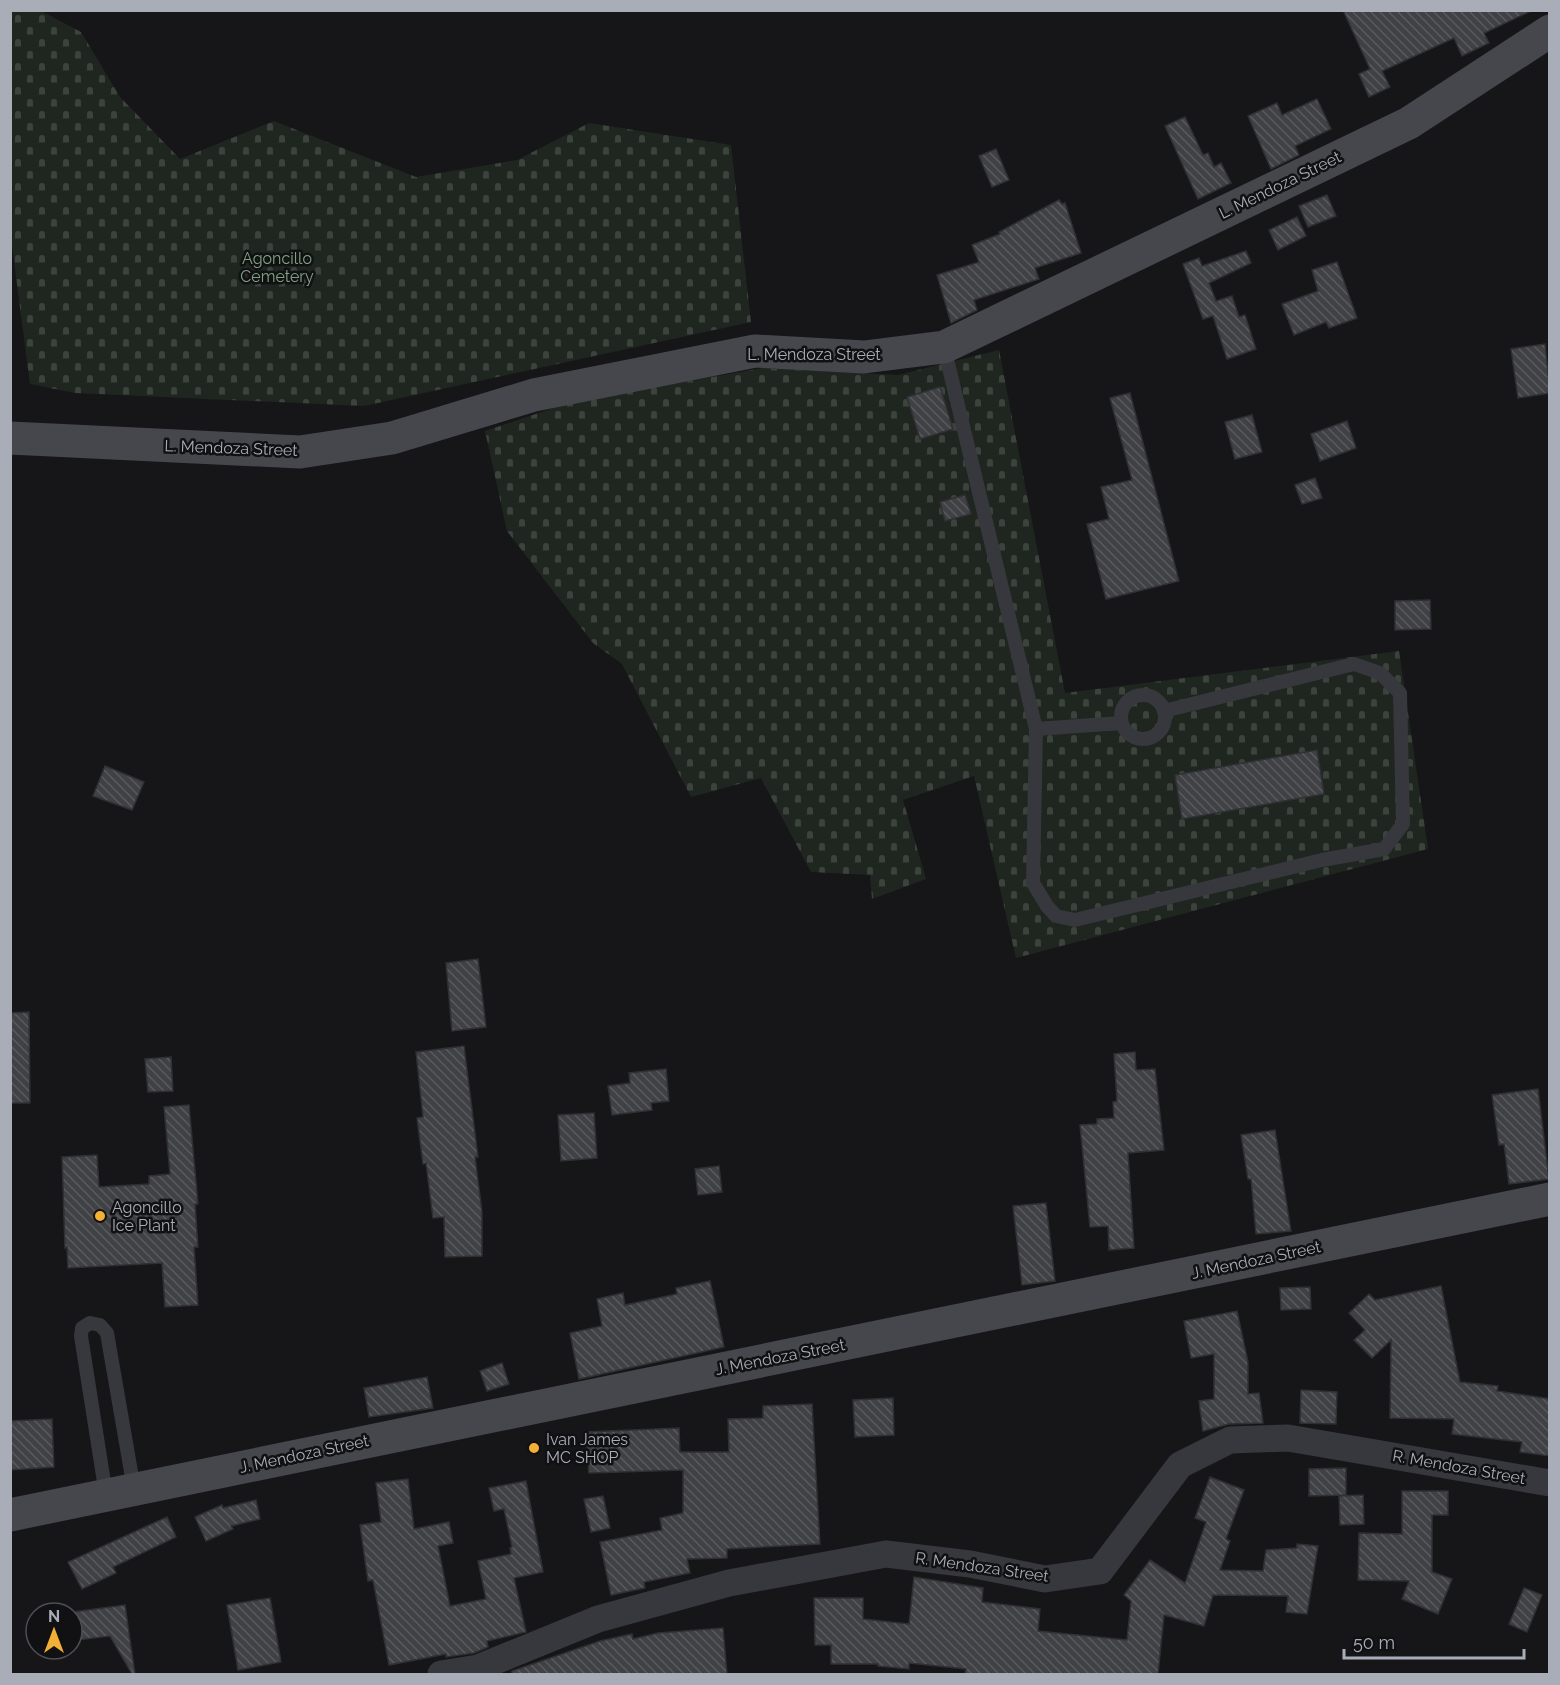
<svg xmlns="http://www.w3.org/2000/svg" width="1560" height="1685" viewBox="0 0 1560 1685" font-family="Raleway,sans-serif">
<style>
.cemetery{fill:url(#cemetery-stones)}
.building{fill:url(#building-back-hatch);stroke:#303034;stroke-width:1.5}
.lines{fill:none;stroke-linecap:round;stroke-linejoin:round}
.lane{stroke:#37383d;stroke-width:14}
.street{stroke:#37383d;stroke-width:27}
.secondary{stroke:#45474d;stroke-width:33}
.poi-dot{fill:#f2b134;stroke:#111113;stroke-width:2}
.labels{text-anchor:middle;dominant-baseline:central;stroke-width:5;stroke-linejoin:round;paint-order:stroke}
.street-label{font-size:16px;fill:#a8adb8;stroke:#111113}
.park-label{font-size:16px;fill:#7fa381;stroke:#111113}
.poi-label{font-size:16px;fill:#a8adb8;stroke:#111113;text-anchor:start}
</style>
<defs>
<pattern id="cemetery-stones" width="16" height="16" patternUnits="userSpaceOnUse" patternTransform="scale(1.5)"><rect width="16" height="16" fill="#1e261f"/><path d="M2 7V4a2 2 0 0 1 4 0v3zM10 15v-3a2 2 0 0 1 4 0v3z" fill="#3c433d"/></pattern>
<pattern id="building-back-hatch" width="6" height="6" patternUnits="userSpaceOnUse" patternTransform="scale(1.5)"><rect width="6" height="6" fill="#404145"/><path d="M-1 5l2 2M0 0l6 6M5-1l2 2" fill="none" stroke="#595a5e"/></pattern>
</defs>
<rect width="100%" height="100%" fill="#161618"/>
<g class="cemetery">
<polygon points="14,11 41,11 81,32 120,97 180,159 274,121 416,177 517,160 589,123 731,145 751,322 364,406 75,393 30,384 11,238 10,12"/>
<polygon points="999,350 1065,693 1399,651 1428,849 1016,958 974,776 903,800 926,879 872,899 870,875 811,872 761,778 691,797 622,664 593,643 507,531 485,431 575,401 763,368 898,375"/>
</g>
<g class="building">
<polygon points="1343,10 1533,10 1484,33 1489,43 1462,56 1454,38 1382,71 1390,87 1369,97 1359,74 1370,69"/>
<polygon points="1317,99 1331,129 1295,146 1299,155 1271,169 1248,116 1277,103 1282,115"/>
<polygon points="1185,117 1203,155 1208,153 1214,167 1221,163 1231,183 1198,199 1165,126"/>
<polygon points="996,149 1009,180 992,187 979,156"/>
<polygon points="1327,195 1336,216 1308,227 1299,206"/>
<polygon points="1059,200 1062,204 1065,203 1081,253 1035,268 1039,279 974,300 977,310 951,323 937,275 979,262 972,245 1000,234 999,232"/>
<polygon points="1297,217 1306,236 1278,250 1269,230"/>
<polygon points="1246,251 1251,263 1209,283 1216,301 1232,296 1239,317 1245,315 1256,349 1227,359 1213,316 1203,319 1183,264 1199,258 1202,266"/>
<polygon points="1337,262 1357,318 1329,328 1326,322 1294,335 1282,304 1318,291 1312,270"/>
<polygon points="1545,344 1550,393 1518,398 1511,349"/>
<polygon points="940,387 953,429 920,439 907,397"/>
<polygon points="1130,393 1179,581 1106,599 1087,524 1109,519 1101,487 1132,480 1110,398"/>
<polygon points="1252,415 1262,452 1235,459 1225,422"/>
<polygon points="1347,421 1356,448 1320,461 1311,434"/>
<polygon points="1315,478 1322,498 1302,504 1295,485"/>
<polygon points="965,495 971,514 945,521 940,502"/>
<polygon points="1430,600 1431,629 1395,630 1395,601"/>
<polygon points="1317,750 1324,794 1182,819 1175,775"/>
<polygon points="105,766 144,782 132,810 93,796"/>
<polygon points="478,959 486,1027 452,1031 446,963"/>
<polygon points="29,1012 30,1103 10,1103 10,1013"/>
<polygon points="464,1046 478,1157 475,1157 482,1212 482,1256 445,1257 444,1217 433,1218 426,1163 423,1164 417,1118 423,1117 416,1052"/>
<polygon points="1135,1052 1136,1070 1155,1069 1164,1150 1128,1153 1134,1248 1109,1250 1108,1226 1090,1227 1080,1125 1097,1124 1097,1119 1114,1118 1113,1102 1117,1101 1114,1054"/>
<polygon points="171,1057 173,1091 148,1092 145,1059"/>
<polygon points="666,1069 669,1101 651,1103 652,1110 612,1115 608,1086 630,1083 629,1073"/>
<polygon points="1538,1089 1549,1179 1509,1184 1504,1144 1499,1145 1492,1095"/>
<polygon points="189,1105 198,1204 195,1204 198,1247 194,1247 198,1305 165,1307 162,1263 68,1268 67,1247 65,1248 62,1157 97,1155 99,1187 149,1184 149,1176 170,1174 164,1107"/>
<polygon points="594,1113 597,1158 561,1161 558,1115"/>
<polygon points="1275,1130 1291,1231 1256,1234 1251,1179 1248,1179 1241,1135"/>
<polygon points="719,1166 722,1192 698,1195 695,1169"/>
<polygon points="1046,1203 1055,1281 1022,1285 1013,1206"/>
<polygon points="710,1281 724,1347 579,1379 570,1333 602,1326 597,1299 623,1293 625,1305 677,1294 676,1288"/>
<polygon points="1441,1286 1460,1382 1498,1386 1497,1391 1550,1399 1550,1456 1520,1452 1522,1442 1452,1434 1454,1419 1390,1418 1391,1340 1372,1358 1354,1340 1365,1330 1349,1313 1369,1294 1375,1300"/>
<polygon points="1310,1287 1311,1309 1281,1310 1280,1288"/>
<polygon points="1237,1311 1248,1362 1248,1394 1259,1393 1263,1423 1229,1424 1203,1431 1199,1401 1214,1399 1214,1354 1191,1358 1184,1321"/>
<polygon points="502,1363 509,1384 487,1391 480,1371"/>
<polygon points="427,1377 433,1408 369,1417 364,1388"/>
<polygon points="1301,1390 1337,1392 1336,1424 1300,1423"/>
<polygon points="893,1398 894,1435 855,1437 853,1400"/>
<polygon points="812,1404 820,1544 727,1549 727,1558 687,1559 690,1573 644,1582 645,1588 611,1595 600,1542 662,1530 660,1518 683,1513 683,1470 589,1473 586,1432 679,1428 680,1452 729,1452 728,1419 763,1418 763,1406"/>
<polygon points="52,1419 54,1467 10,1470 10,1421"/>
<polygon points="1346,1468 1346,1495 1309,1496 1309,1469"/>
<polygon points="1210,1477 1244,1490 1226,1539 1230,1541 1220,1570 1263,1571 1266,1550 1297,1548 1297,1544 1318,1546 1307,1614 1286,1612 1288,1596 1213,1595 1204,1626 1164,1615 1158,1674 965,1674 966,1669 909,1663 909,1669 878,1666 878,1664 831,1664 831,1645 815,1645 814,1598 863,1598 863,1619 909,1624 914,1577 983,1588 982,1602 1040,1609 1038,1631 1127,1640 1131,1601 1124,1595 1150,1560 1185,1583 1206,1522 1195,1518"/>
<polygon points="408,1479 414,1529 449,1522 453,1543 438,1546 450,1606 486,1599 478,1561 511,1554 510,1548 512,1547 504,1509 494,1511 489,1488 526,1481 543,1572 514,1578 526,1632 487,1641 488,1647 474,1653 446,1657 446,1654 389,1665 373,1580 368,1581 360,1525 381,1522 376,1483"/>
<polygon points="1402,1491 1448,1491 1448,1515 1432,1515 1432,1572 1452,1579 1438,1614 1402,1599 1409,1581 1358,1580 1359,1533 1402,1534"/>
<polygon points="1363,1495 1364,1524 1340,1525 1339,1496"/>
<polygon points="603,1496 610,1528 591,1532 584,1499"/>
<polygon points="256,1500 260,1519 231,1526 233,1529 206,1541 195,1517 222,1505 223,1508"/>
<polygon points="167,1517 176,1537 113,1567 116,1573 82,1589 68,1562"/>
<polygon points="1524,1588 1542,1595 1527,1632 1509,1624"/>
<polygon points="270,1598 281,1662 238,1670 227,1605"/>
<polygon points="125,1605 135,1674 132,1674 110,1636 77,1640 73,1612"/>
<polygon points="723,1628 727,1674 512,1674 512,1671 600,1641 632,1634 633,1639 658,1633"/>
</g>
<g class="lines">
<g class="lane">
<polyline points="944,347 1036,729 1033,883 1047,906 1056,916 1075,920 1322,860 1384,849 1403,824 1400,693 1380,673 1354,664 1164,711"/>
<circle cx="1143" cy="717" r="22"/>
<polyline points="1036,729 1121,723"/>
<polyline points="106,1495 81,1336 82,1328 90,1323 100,1325 107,1333 134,1489"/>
</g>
<polyline class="street" points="441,1674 478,1668 598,1619 729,1583 886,1554 970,1564 1045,1579 1100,1571 1180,1465 1230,1440 1288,1438 1550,1483"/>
<g class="secondary">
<polyline points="10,438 300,452 392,438 534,395 755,351 864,357 944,347 1409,123 1550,31"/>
<polyline points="10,1515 1550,1199"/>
</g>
</g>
<g class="poi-dot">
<circle cx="100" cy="1216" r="6"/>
<circle cx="534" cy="1448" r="6"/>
</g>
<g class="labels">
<g class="street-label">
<text transform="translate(1280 185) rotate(-26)">L. Mendoza Street</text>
<text x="814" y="354">L. Mendoza Street</text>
<text transform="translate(231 448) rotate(2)">L. Mendoza Street</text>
<text transform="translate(1256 1260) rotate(-12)">J. Mendoza Street</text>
<text transform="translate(780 1357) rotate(-11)">J. Mendoza Street</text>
<text transform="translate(304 1454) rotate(-12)">J. Mendoza Street</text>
<text transform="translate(1459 1467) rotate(10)">R. Mendoza Street</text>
<text transform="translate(982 1567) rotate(8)">R. Mendoza Street</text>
</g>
<g class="park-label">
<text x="277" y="258">Agoncillo<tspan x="277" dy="18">Cemetery</tspan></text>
</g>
<g class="poi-label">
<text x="112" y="1207">Agoncillo<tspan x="112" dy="18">Ice Plant</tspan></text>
<text x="546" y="1439">Ivan James<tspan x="546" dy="18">MC SHOP</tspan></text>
</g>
</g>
<rect width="1560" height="1685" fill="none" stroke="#a8adb8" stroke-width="24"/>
<g transform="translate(54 1631)"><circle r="28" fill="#111113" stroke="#4d4f55" stroke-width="1.5"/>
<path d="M0-4.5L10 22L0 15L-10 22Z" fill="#f2b134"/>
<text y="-9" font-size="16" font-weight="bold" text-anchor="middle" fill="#a8adb8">N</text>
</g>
<path d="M1344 1649v9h180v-9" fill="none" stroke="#a8adb8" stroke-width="3"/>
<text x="1353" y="1649" font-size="18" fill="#a8adb8" stroke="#111113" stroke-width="4.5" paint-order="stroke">50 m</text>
</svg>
